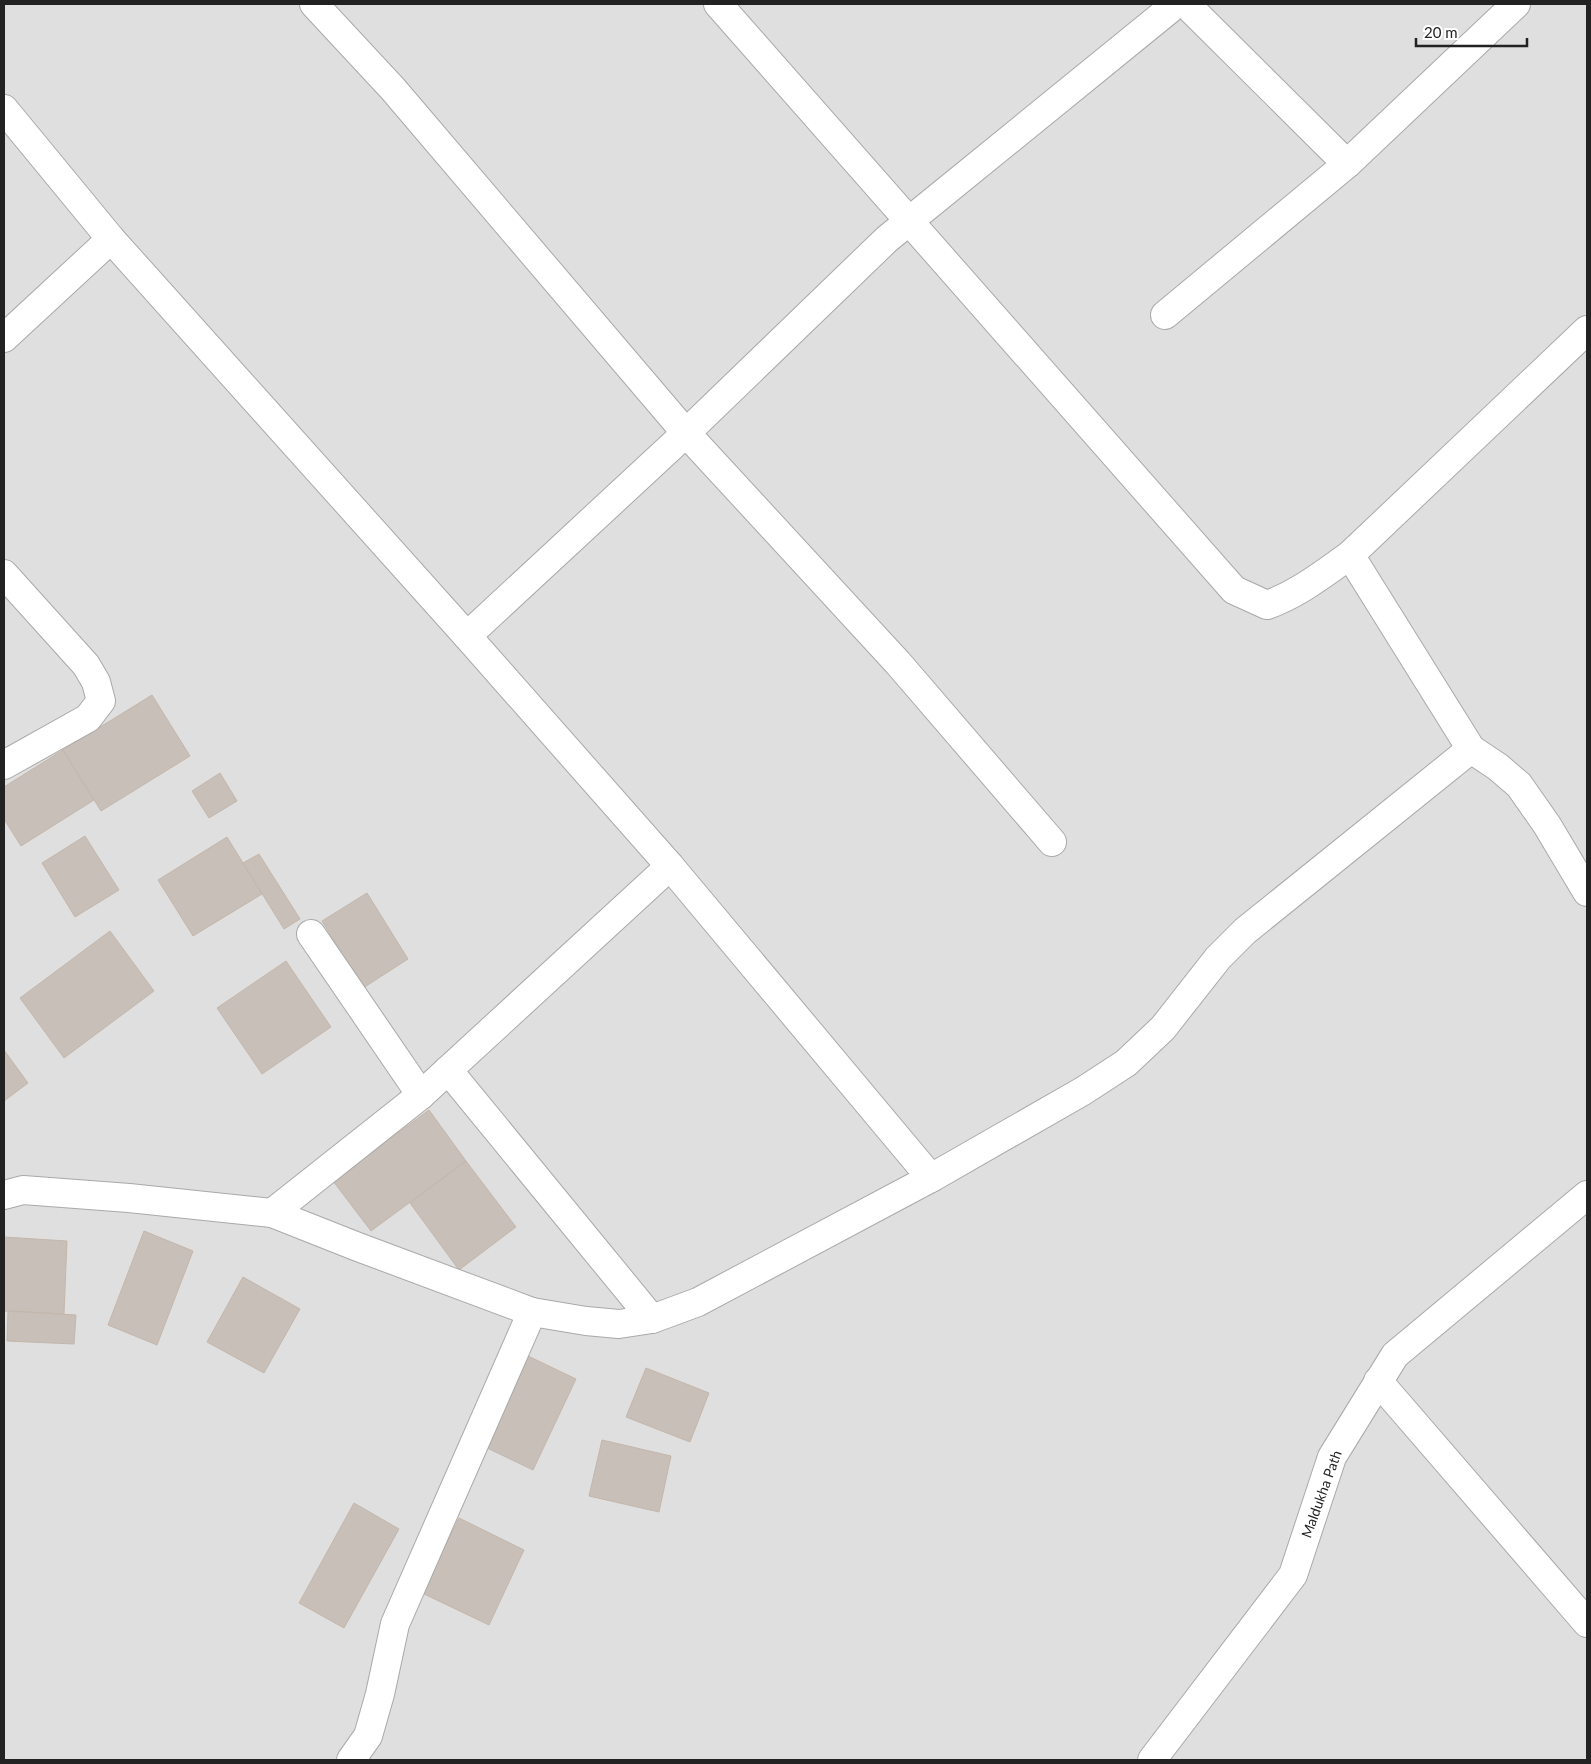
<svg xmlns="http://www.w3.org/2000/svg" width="1591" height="1764" viewBox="0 0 1591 1764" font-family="Lato,sans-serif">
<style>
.residential{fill:#e0dfdf}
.building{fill:#c7bfb8;stroke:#c4b6ab}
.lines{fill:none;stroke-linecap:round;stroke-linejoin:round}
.street-casing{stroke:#a9a9a9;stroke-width:30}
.street{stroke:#fff;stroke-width:28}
.labels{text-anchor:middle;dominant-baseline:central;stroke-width:4;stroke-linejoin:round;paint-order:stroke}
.street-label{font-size:14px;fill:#222;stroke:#fff}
</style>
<rect width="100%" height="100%" fill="#f2efe9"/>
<rect class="residential" x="4" y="4" width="1583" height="1756"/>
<g class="building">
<polygon points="152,695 190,756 101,811 63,750"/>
<polygon points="63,750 94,800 21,846 4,819 4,787"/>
<polygon points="220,773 237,801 209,818 192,791"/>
<polygon points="85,836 119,890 75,917 42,863"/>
<polygon points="227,837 262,894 193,936 158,880"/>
<polygon points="259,854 300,919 284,929 243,863"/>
<polygon points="367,893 408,959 363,988 322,921"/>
<polygon points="110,931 154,991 64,1058 20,998"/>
<polygon points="286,961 331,1027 262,1074 217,1008"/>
<polygon points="4,1050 28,1083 4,1101"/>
<polygon points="429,1110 466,1161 371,1231 333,1181"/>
<polygon points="466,1161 516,1227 459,1270 410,1203"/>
<polygon points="144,1231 193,1251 157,1345 108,1325"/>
<polygon points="4,1237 67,1241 64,1314 4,1311"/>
<polygon points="243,1277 300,1309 264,1373 207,1342"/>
<polygon points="8,1311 76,1315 74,1344 7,1341"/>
<polygon points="528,1356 576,1379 533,1470 485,1447"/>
<polygon points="646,1368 709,1393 690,1442 626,1417"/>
<polygon points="602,1440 671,1456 659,1512 589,1496"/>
<polygon points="354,1503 399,1529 344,1628 299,1603"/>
<polygon points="459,1518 524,1550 489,1625 422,1593"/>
</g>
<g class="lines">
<g class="street-casing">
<g id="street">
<polyline points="314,4 393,89 686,433 898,663 1052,842"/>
<path d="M718,4L1234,590L1267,605C1298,594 1323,574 1350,555L1587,330"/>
<polyline points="1186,4 1347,164"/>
<polyline points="4,109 111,239 467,636 670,866 931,1178 1083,1091 1126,1063 1163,1028 1218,958 1245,931 1471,749"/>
<polyline points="1165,315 1347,164 1516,4"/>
<polyline points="4,338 111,239"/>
<polyline points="1350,555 1471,749 1498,767 1519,785 1547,825 1587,892"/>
<polyline points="4,574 86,665 96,682 101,701 88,718 4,765"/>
<polyline points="467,636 686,433 887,239 1176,4"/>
<polyline points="311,934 421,1095"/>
<polyline points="448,1070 652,1319"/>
<polyline points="4,1195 23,1190 129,1198 272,1213 358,1247 532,1312 586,1321 619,1324 652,1319 698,1302 931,1178"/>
<polyline points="272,1213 421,1095 670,866"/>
<polyline points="1378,1381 1587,1623"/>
<polyline points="351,1760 368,1736 380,1694 395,1624 532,1312"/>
<polyline points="1152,1760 1293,1575 1332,1457 1395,1355 1587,1195"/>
</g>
</g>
<use href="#street" class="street"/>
</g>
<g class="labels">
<g class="street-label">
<text transform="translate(1321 1494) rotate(-70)">Maldukha Path</text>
</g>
</g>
<rect width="1591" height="1764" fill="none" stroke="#222222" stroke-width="10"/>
<path d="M1416 38v8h111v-8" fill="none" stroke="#222222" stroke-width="2.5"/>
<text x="1424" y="38" font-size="15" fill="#222222" stroke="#ffffff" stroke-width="4" paint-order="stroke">20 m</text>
</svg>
